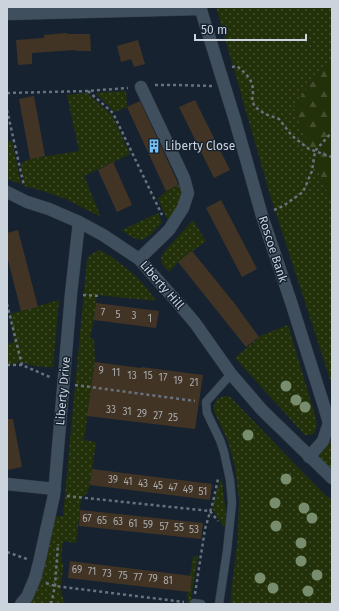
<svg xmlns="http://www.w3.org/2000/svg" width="339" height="611" viewBox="0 0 339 611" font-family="'Fira Sans',sans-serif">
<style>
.grass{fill:url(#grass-dots)}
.forest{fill:url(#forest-firs)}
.building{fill:#423425}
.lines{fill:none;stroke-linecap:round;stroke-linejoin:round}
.lane-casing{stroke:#323c46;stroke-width:9}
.street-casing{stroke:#323c46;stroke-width:13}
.path{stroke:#68727e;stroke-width:2.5;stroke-dasharray:3 3;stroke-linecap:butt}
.lane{stroke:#404f5e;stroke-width:8}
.street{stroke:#404f5e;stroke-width:12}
.tree{fill:#778d6d}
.labels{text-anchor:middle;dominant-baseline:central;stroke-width:3;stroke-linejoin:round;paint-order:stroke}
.number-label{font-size:10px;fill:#a9abae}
.poi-label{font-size:12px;fill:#cbd3dc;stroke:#162230;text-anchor:start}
.street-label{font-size:12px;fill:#cbd3dc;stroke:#162230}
</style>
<defs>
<pattern id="grass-dots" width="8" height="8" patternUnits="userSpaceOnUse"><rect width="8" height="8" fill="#23310a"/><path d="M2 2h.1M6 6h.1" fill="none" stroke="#424e2d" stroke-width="1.8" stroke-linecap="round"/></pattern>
<pattern id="forest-firs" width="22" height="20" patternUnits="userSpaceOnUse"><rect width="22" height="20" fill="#23310a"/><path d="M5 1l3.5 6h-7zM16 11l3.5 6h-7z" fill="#424e2d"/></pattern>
</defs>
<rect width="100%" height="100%" fill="#162230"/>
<g class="grass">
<polygon points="216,7 332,7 332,58 293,106 332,204 332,385 271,198"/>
<polygon points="126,91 127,107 115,112 95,93"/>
<polygon points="87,93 112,115 130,154 84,176 101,217 66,199 43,191 24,186 21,163 30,159 79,151 67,95"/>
<polygon points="7,141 12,141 21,184 7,179"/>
<path d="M181,184C185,201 177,208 168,221L158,199L166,191Z"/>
<path d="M158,213L162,223C155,229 147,243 136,239C131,237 126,233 122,230Z"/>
<path d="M193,220L206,241L178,262L169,272C163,265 158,261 164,252Z"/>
<path d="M100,250C122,263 143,280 156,301L97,295L94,320L90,338L94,339L95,362L84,440L96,442L90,485L87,493L81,498L80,510L76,543L63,541L61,562L64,564C63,572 60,582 61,591C62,596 64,599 64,604H21L49,517L63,516L87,260C90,254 94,252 100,250Z"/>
<path d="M59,300L53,367C40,367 30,366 18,361L16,365L7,364V344L14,343L10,314Z"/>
<path d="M288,325L315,415C317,423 318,429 312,435H305L235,358L262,335Z"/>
<polygon points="225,396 230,397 323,493 332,500 332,604 231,604 231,594 238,537 239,499 235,467 228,441 214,411 214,406 217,399"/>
<polygon points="332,439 332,471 319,456 317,454 329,444"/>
<polygon points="221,478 222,482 226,514 225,526 223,526 212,508"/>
<polygon points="193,556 198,556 190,604 188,604 187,597"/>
</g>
<polygon class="forest" points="332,58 332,204 293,106"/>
<g class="building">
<polygon points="67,33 67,34 90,34 91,51 76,51 76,50 32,53 32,64 18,65 16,40 44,38 44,35"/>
<polygon points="138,40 145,64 134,67 131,59 121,62 117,46"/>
<polygon points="34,96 45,156 30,159 19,99"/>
<polygon points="195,100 230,170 214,178 179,107"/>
<polygon points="140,101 177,181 178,185 166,191 127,107"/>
<polygon points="113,162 132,205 117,212 98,170"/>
<polygon points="221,200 257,269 242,277 206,208"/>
<polygon points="18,230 38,307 21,311 7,256 7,233"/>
<polygon points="192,251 235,304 259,337 246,347 178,262"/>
<polygon points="96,303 159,311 156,328 94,320"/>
<polygon points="95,362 141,368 141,367 203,375 195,429 87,416"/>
<polygon points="7,419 13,419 22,467 7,470"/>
<polygon points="92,469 212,484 210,500 90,485"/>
<polygon points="80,510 203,523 201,539 79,526"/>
<polygon points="70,561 192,576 190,592 68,578"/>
</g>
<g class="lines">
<g class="lane-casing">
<g id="lane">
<polyline points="194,603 201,604"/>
<polyline points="219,604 227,551 232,503 230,480 224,452 220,440 207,413 206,402 231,374"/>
</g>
</g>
<g class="street-casing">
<g id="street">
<polyline points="200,7 235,120 262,216 291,302 324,406 329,423 323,441 309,457"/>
<polyline points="7,14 201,9"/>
<polyline points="7,192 27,202 49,209 79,222 103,235 139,259 178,303 195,323 231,374 262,410 332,478"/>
<polyline points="139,259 169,230 183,208 188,193 184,178 141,87"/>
<polyline points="7,484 55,489"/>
<polyline points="21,604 27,597 35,578 39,563 54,495 71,294 79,222"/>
</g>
</g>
<g class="path">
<path d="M232,67L237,66C251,78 255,83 252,101L255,107L265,114L279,119L292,136L309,149L332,157"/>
<polyline points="155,85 177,85 212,86"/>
<polyline points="88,91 113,113 162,215"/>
<polyline points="7,93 87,91 128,88"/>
<polyline points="7,110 24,186"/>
<polyline points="274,210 283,206 303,192 312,171 315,151 332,132"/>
<polyline points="83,295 101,296"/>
<polyline points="7,304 22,365"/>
<polyline points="7,365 22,365 52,378"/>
<polyline points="75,385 195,401"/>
<polyline points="67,496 210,511 218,521"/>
<polyline points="7,552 27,559"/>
<polyline points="46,583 55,586 184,602"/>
<polyline points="195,594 205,529 213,502 218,479"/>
<polyline points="51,604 55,586 58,544"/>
</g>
<use href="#lane" class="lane"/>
<use href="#street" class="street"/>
</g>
<g class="tree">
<circle cx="286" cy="386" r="5.5"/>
<circle cx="296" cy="400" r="5.5"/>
<circle cx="305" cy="407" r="5.5"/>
<circle cx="248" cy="435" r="5.5"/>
<circle cx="286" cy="479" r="5.5"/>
<circle cx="275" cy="503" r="5.5"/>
<circle cx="304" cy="508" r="5.5"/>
<circle cx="312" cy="518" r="5.5"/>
<circle cx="276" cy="526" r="5.5"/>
<circle cx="301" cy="543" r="5.5"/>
<circle cx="301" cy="561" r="5.5"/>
<circle cx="317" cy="575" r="5.5"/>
<circle cx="260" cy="578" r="5.5"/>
<circle cx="273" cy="588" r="5.5"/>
<circle cx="308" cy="591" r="5.5"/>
</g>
<defs>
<g id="building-bare" transform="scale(1.08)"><path d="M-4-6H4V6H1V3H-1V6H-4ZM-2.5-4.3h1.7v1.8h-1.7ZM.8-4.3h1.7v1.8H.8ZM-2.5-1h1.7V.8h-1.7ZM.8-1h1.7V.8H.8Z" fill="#73c1f5" stroke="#162230" stroke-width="2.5" paint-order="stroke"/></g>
</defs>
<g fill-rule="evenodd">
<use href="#building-bare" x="154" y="146"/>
</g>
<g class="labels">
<g class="number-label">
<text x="103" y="313">7</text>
<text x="118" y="315">5</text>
<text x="134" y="316">3</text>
<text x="150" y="319">1</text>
<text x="101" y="371">9</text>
<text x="116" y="373">11</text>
<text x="132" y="376">13</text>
<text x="148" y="376">15</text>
<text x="163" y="378">17</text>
<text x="178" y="381">19</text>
<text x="194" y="383">21</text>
<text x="111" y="410">33</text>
<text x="127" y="412">31</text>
<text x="142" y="414">29</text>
<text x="158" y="416">27</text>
<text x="173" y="418">25</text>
<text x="113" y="480">39</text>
<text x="128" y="482">41</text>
<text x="143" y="484">43</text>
<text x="158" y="486">45</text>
<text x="173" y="488">47</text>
<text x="188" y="490">49</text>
<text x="203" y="492">51</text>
<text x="87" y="519">67</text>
<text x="102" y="521">65</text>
<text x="118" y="522">63</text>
<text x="133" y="524">61</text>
<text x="148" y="525">59</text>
<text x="164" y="527">57</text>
<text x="179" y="528">55</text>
<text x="194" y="530">53</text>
<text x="77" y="570">69</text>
<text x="92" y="572">71</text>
<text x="107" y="574">73</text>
<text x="123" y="576">75</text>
<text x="138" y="578">77</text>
<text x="153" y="579">79</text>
<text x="168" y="581">81</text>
</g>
<g class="poi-label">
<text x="165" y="146">Liberty Close</text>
</g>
<g class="street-label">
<text transform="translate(273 249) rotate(72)">Roscoe Bank</text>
<text transform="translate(162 285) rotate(49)">Liberty Hill</text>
<text transform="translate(63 391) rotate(-85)">Liberty Drive</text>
</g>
</g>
<rect width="339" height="611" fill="none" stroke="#cbd3dc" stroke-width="16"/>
<path d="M195 34v6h111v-6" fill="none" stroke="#cbd3dc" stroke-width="2"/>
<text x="201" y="34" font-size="12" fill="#cbd3dc" stroke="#162230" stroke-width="3" paint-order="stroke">50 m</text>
</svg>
